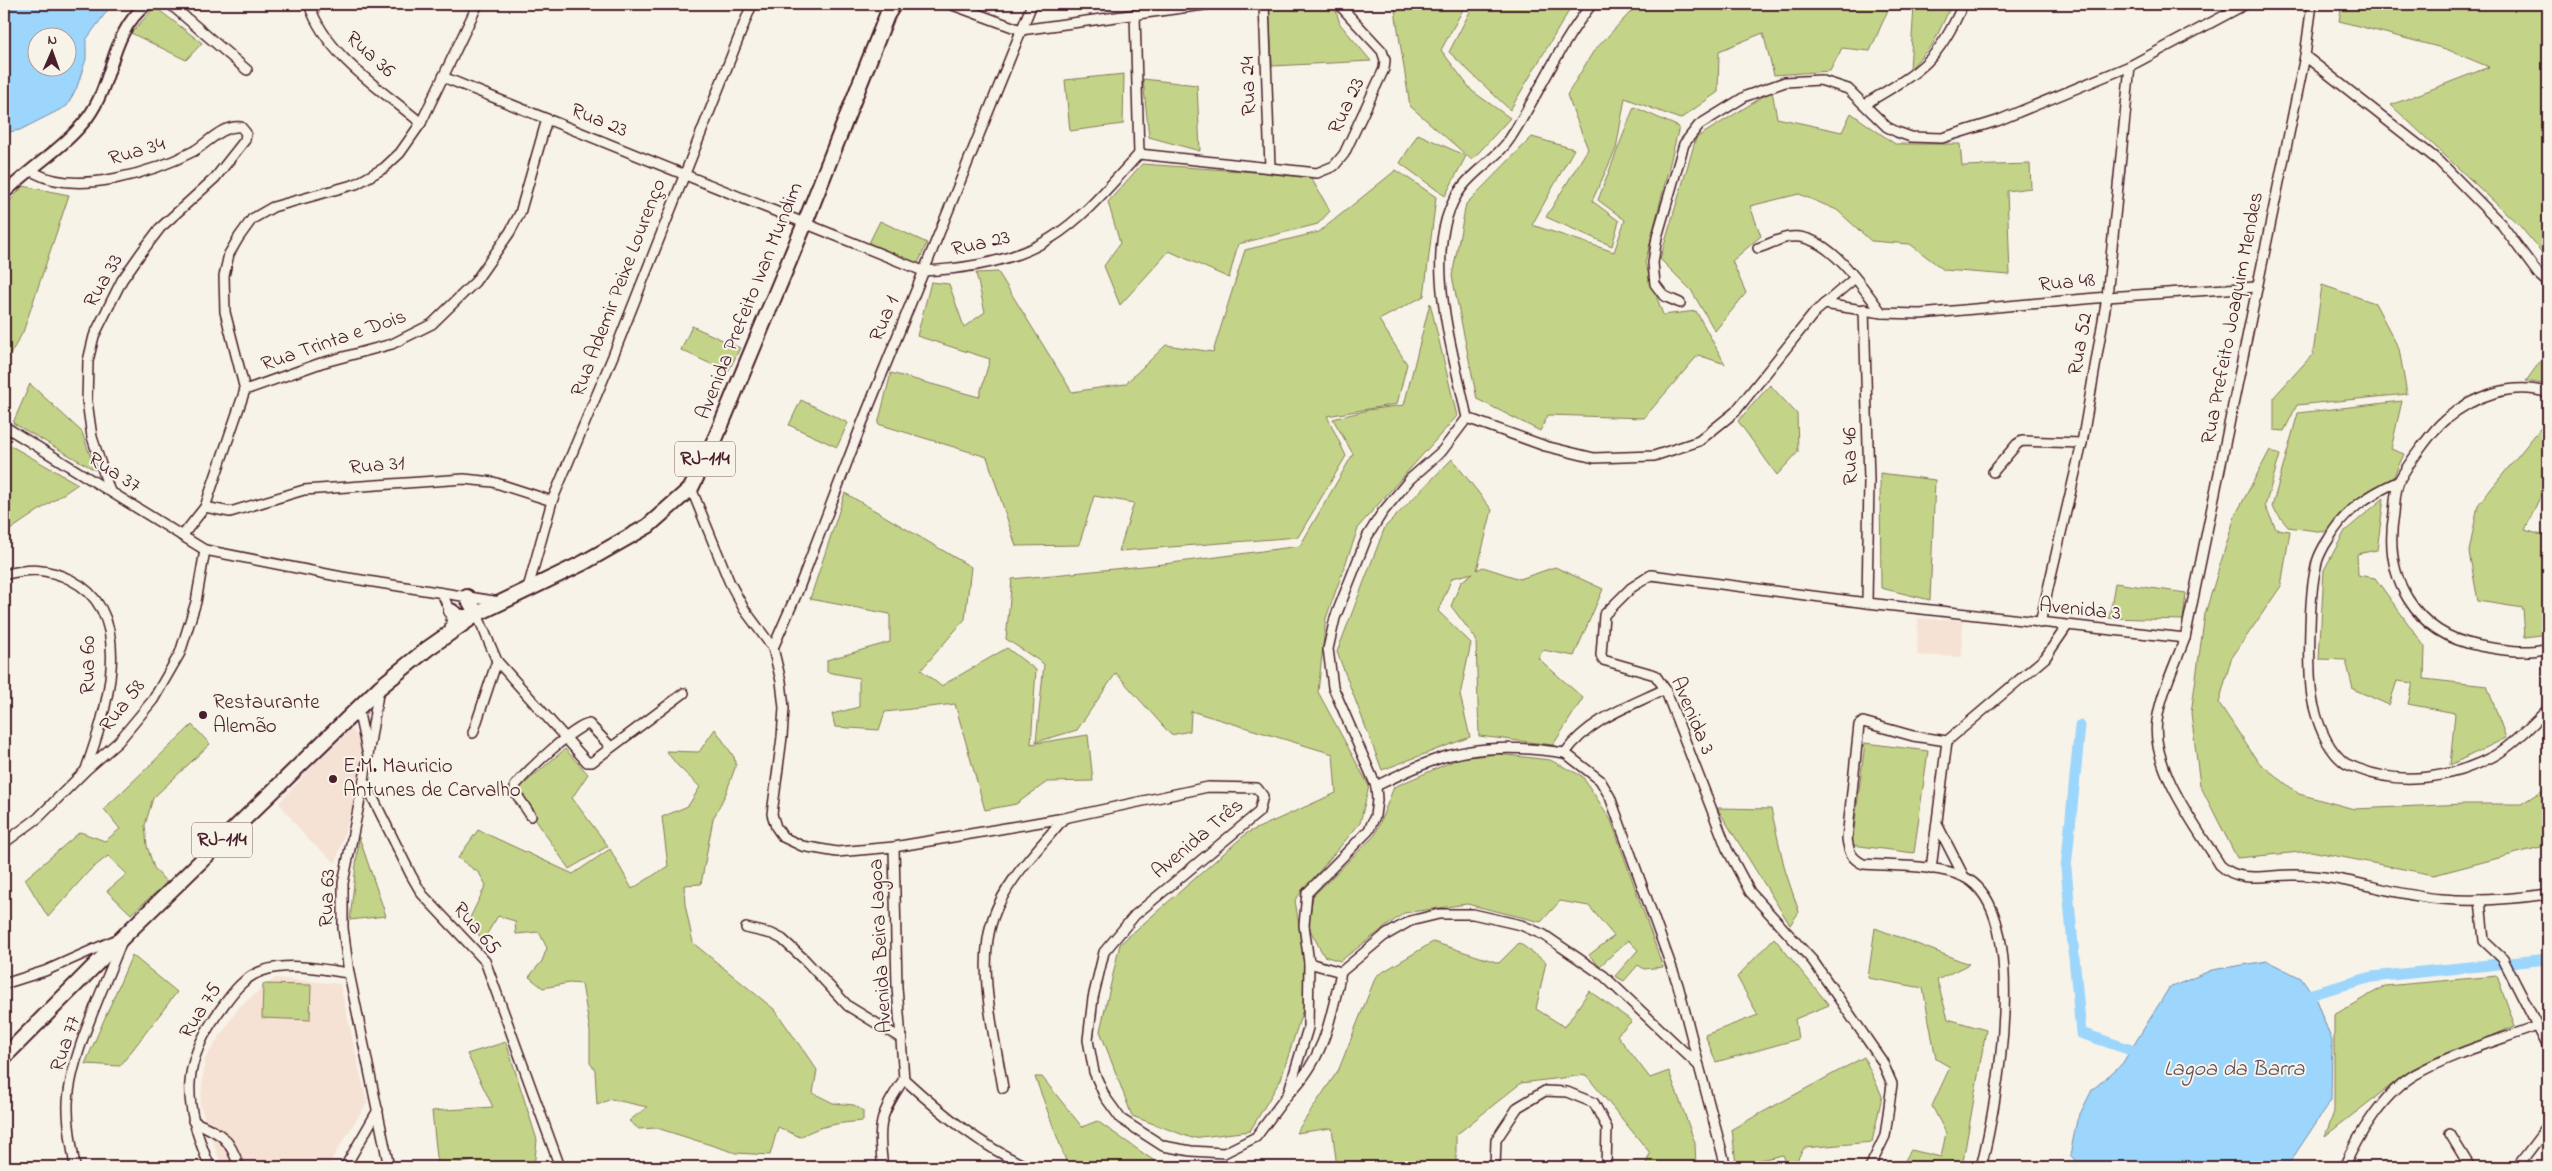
<svg xmlns="http://www.w3.org/2000/svg" width="2552" height="1171" viewBox="0 0 2552 1171" font-family="'Indie Flower',sans-serif">
<style>
.built{fill:#f6e2d4}
.green{fill:#c3d488;stroke:#867a5a}
.water{fill:#9cd6fc;stroke:#7b8da8;fill-rule:evenodd}
.lines{fill:none;stroke-linecap:round;stroke-linejoin:round}
.canal{stroke:#9cd6fc;stroke-width:11}
.minor-casing{stroke:#4a1f2b;stroke-width:12}
.tertiary-casing{stroke:#4a1f2b;stroke-width:14}
.primary-casing{stroke:#4a1f2b;stroke-width:18}
.minor{stroke:#f7f3e8;stroke-width:9}
.tertiary{stroke:#f7f3e8;stroke-width:10}
.primary{stroke:#f7f3e8;stroke-width:14}
.poi-dot{fill:#4a1f2b;stroke:#f7f3e8;stroke-width:2}
.labels{text-anchor:middle;dominant-baseline:central;stroke-width:4;stroke-linejoin:round;paint-order:stroke}
.shield{fill:#f7f3e8;stroke:#7e5f64;stroke-width:1}
.shield-label{font-size:20px;font-weight:bold;fill:#4a1f2b}
.street-label{font-size:21px;fill:#4a1f2b;stroke:#f7f3e8}
.poi-label{font-size:21px;fill:#4a1f2b;stroke:#f7f3e8;text-anchor:start}
.water-label{font-size:22px;font-style:italic;fill:#5e4d5f;stroke:#f7f3e8}
</style>
<rect width="100%" height="100%" fill="#f7f3e8"/>
<filter id="ink" filterUnits="userSpaceOnUse"><feTurbulence type="fractalNoise" baseFrequency=".02" numOctaves="2"/><feDisplacementMap in="SourceGraphic" scale="10" xChannelSelector="R" yChannelSelector="G"/><feConvolveMatrix kernelMatrix="1 2 1 2 8 2 1 2 1" color-interpolation-filters="sRGB"/></filter>
<g filter="url(#ink)">
<g class="built">
<polygon points="1918,618 1963,620 1962,657 1917,655"/>
<polygon points="352,728 364,750 363,768 336,863 307,839 279,803 333,743"/>
<polygon points="275,978 340,984 367,1103 327,1167 222,1167 200,1105 205,1059 239,1007"/>
</g>
<g class="green">
<polygon points="1269,4 1334,4 1340,24 1371,61 1272,66"/>
<polygon points="1394,4 1466,4 1441,50 1472,91 1510,118 1472,160 1410,106"/>
<polygon points="1474,4 1573,4 1510,110 1449,52"/>
<polygon points="1638,4 1952,4 1933,44 1910,69 1914,6 1888,10 1870,51 1842,48 1830,71 1774,75 1763,33 1719,51 1718,92 1680,119 1625,98 1616,149 1592,201 1619,221 1612,246 1546,217 1588,149 1567,95 1593,52"/>
<polygon points="2342,4 2548,4 2548,260 2519,225 2391,105 2489,67 2446,49 2339,21"/>
<polygon points="155,7 202,43 186,60 131,33"/>
<polygon points="1124,74 1123,124 1070,131 1065,80"/>
<polygon points="1143,79 1197,85 1200,151 1149,137"/>
<polygon points="1772,91 1777,118 1842,132 1851,113 1895,144 1960,144 1962,166 2030,164 2031,188 2007,191 2010,275 1944,270 1910,244 1871,241 1837,210 1799,194 1750,206 1761,236 1732,261 1746,293 1715,331 1691,290 1660,259 1696,138"/>
<polygon points="1634,107 1679,127 1645,263 1663,315 1696,311 1725,364 1698,355 1644,418 1548,415 1540,431 1477,399 1452,276 1466,204 1532,137 1574,149 1532,225 1614,252 1625,220 1598,200"/>
<polygon points="1418,134 1466,156 1445,196 1400,163"/>
<polygon points="1142,164 1310,176 1330,211 1318,224 1238,244 1229,278 1169,251 1120,305 1104,266 1120,243 1108,202"/>
<polygon points="1396,170 1436,197 1424,296 1379,320 1407,364 1397,404 1327,416 1346,456 1298,537 1119,551 1134,503 1094,496 1079,545 1016,546 987,457 878,424 891,373 979,397 990,359 917,336 931,282 949,284 964,327 985,312 976,273 998,272 1072,392 1125,384 1166,345 1213,352 1245,250 1319,232"/>
<polygon points="23,186 69,195 23,332 4,365 4,208"/>
<polygon points="880,221 927,243 916,268 868,245"/>
<polygon points="2322,285 2375,303 2399,349 2407,394 2297,405 2284,431 2274,430 2274,397 2313,354"/>
<polygon points="1430,303 1457,416 1359,526 1326,618 1318,692 1369,786 1360,823 1295,900 1309,990 1281,1079 1250,1131 1192,1138 1132,1116 1100,1031 1120,944 1247,833 1336,793 1333,754 1191,711 1190,731 1171,735 1116,673 1077,730 1036,742 1044,664 1006,639 1012,579 1164,564 1300,546 1353,454 1333,419 1368,410 1404,405"/>
<polygon points="692,326 740,348 728,372 681,350"/>
<polygon points="2548,357 2548,385 2526,381 2542,359"/>
<polygon points="30,384 82,432 95,470 13,423"/>
<polygon points="1770,385 1797,414 1798,452 1777,475 1738,421"/>
<polygon points="801,400 848,423 837,447 789,425"/>
<polygon points="2402,401 2391,449 2404,454 2394,476 2324,532 2288,527 2272,507 2298,413"/>
<polygon points="2548,419 2548,479 2525,530 2548,537 2548,634 2525,637 2523,608 2478,601 2469,552 2478,505"/>
<polygon points="4,442 78,484 4,534"/>
<polygon points="2270,450 2280,455 2265,506 2276,529 2290,531 2281,586 2231,659 2219,703 2258,762 2299,794 2354,809 2464,804 2521,804 2548,787 2548,845 2434,875 2311,851 2237,858 2200,785 2191,713 2205,614 2235,516"/>
<polygon points="1452,459 1492,510 1477,570 1483,567 1520,579 1555,567 1603,589 1574,656 1543,650 1538,658 1583,698 1553,745 1479,736 1476,639 1451,606 1461,582 1473,573 1452,578 1438,611 1471,643 1460,695 1470,737 1382,770 1337,652 1385,527"/>
<polygon points="1880,473 1935,480 1930,600 1881,588"/>
<polygon points="845,493 971,567 965,619 921,670 941,686 1007,648 1036,670 1031,744 1088,735 1093,781 1047,782 1016,804 985,810 955,704 885,712 879,730 835,727 832,714 859,707 859,678 827,672 827,660 890,642 890,614 810,599"/>
<polygon points="2384,498 2377,550 2357,554 2358,575 2375,578 2425,647 2424,679 2487,686 2506,738 2450,765 2455,713 2408,704 2413,683 2397,681 2389,705 2353,689 2346,660 2319,659 2324,570 2345,531"/>
<polygon points="2115,583 2186,593 2183,620 2109,618"/>
<polygon points="192,725 210,744 153,798 145,825 147,846 154,868 167,883 131,914 107,891 127,874 108,856 90,870 48,917 25,879 80,832 105,841 120,829 104,809"/>
<path d="M715,729L734,757L736,765L726,793L713,819L701,884L684,885L685,904L693,943L775,1010L817,1070L813,1093L833,1103L854,1105L863,1111V1121C840,1123 820,1125 800,1137L778,1127L770,1155L736,1153L657,1128L639,1129L629,1121L647,1107L611,1099L597,1105L595,1070L590,1063V1031L582,984L569,983L543,988L529,977L542,961L547,948L539,932L516,934L515,921L498,916L483,940L468,922L486,885L479,873L458,858L478,830L573,874L610,849L632,889L668,866L662,817L688,806L700,787L678,766L666,751L699,752Z"/>
<polygon points="1865,743 1928,751 1914,853 1852,845"/>
<polygon points="565,749 588,774 572,798 608,846 569,869 531,813 518,789"/>
<polygon points="1498,754 1550,760 1582,776 1611,820 1663,967 1644,969 1638,965 1624,981 1615,976 1638,950 1628,940 1600,966 1589,955 1614,936 1589,906 1560,901 1541,922 1467,904 1404,913 1340,961 1324,956 1308,926 1313,896 1375,835 1394,787 1460,758"/>
<polygon points="1717,808 1771,809 1785,870 1799,912 1790,925"/>
<polygon points="359,837 386,916 350,920"/>
<polygon points="1875,928 1969,964 1937,980 1948,1019 1986,1030 1962,1167 1901,1167 1911,1150 1941,1157 1946,1133 1932,1106 1950,1067 1936,1059 1923,988 1868,978"/>
<polygon points="1774,938 1829,1005 1795,1019 1798,1039 1716,1062 1705,1035 1758,1015 1737,977"/>
<polygon points="1433,942 1499,963 1519,943 1546,962 1536,1009 1565,1027 1589,991 1632,1021 1617,1035 1650,1078 1669,1071 1695,1143 1696,1167 1645,1167 1650,1153 1586,1075 1521,1083 1456,1135 1456,1167 1337,1167 1332,1128 1296,1133 1339,1069 1376,976"/>
<polygon points="132,955 177,992 120,1066 85,1064"/>
<polygon points="2497,976 2515,1026 2412,1069 2325,1136 2334,1112 2334,1015 2385,986"/>
<polygon points="263,984 311,985 310,1020 262,1018"/>
<polygon points="506,1042 537,1140 534,1167 482,1167 475,1161 438,1166 432,1111 493,1107 467,1054"/>
<polygon points="1864,1057 1882,1096 1872,1142 1804,1148 1793,1167 1781,1167 1786,1162 1783,1155 1736,1165 1732,1129"/>
<polygon points="1035,1077 1042,1077 1082,1127 1097,1121 1163,1167 1078,1167 1066,1161"/>
</g>
<g class="water">
<path d="M4,4H112L86,40V59L77,87L67,106L20,130L4,133ZM38,38H68V68H38Z"/>
<polygon points="2267,961 2301,978 2316,1000 2332,1041 2331,1100 2290,1162 2289,1167 2082,1167 2070,1155 2077,1120 2092,1090 2122,1064 2169,988 2212,970"/>
</g>
<g class="lines">
<g class="canal">
<polyline points="2080,726 2066,868 2081,1033 2131,1050"/>
<polyline points="2312,994 2372,977 2548,959"/>
</g>
<g class="minor-casing">
<g id="minor">
<polyline points="170,4 247,70"/>
<path d="M309,4C326,56 381,89 421,123"/>
<polyline points="950,4 1021,30 1211,4"/>
<polyline points="1264,4 1270,167"/>
<path d="M2312,4L2305,56L2185,638C2175,665 2161,693 2157,721C2150,766 2197,828 2220,865C2240,884 2267,875 2292,875C2343,874 2392,896 2442,899C2477,902 2514,899 2548,894"/>
<polyline points="1135,15 1139,154"/>
<polyline points="2305,56 2439,161 2502,225 2539,275 2548,283"/>
<path d="M443,77L923,271C965,269 1015,261 1051,238C1085,217 1112,183 1139,154L1317,173L1334,166L1344,154L1384,69L1385,60L1382,51L1343,9L1342,4"/>
<path d="M1867,106L1870,101C1921,71 1939,60 1963,4"/>
<path d="M34,169L35,173C78,196 154,172 194,151C209,142 222,125 241,127L246,133L245,140L215,178L160,228L141,253L122,280L94,336L88,361L87,401L92,437L109,489"/>
<path d="M1758,248C1768,245 1780,238 1790,237C1828,232 1862,287 1882,313"/>
<polyline points="1680,303 1664,296 1655,284 1653,263 1657,237 1684,144 1699,125 1746,96 1785,82 1820,80 1848,89 1887,127 1897,132 1911,137 1942,138 1997,121 2130,66 2246,4"/>
<polyline points="1824,304 1882,313 1920,314 2107,297 2256,287"/>
<polyline points="1864,309 1869,480 1867,603"/>
<polyline points="245,390 321,363 392,344 432,324 475,282 510,232 520,213 547,119"/>
<path d="M2548,393C2514,381 2473,396 2446,419C2434,428 2407,466 2400,479C2395,488 2395,503 2394,513C2383,577 2414,634 2480,646C2502,650 2526,654 2548,648"/>
<polyline points="1467,418 1545,446 1594,458 1654,456 1699,441 1735,412 1815,312 1855,278"/>
<polyline points="4,426 205,550 342,577 500,602"/>
<polyline points="1993,472 2017,444 2022,441 2082,443"/>
<path d="M2399,481C2370,494 2344,510 2328,540C2323,547 2317,559 2316,567C2309,594 2307,681 2314,707C2319,727 2328,750 2345,763C2348,765 2354,767 2359,769C2402,786 2453,778 2494,756C2512,746 2533,724 2548,709"/>
<path d="M691,488L729,581L744,609L773,648L781,681L784,708L782,737L772,814L776,827L783,837L802,846L837,852L894,847L897,987L904,1079C942,1114 981,1146 1028,1167"/>
<polyline points="205,507 230,512 304,490 464,479 493,482 552,501"/>
<polyline points="182,536 205,507 245,390 225,312 224,276 229,254 239,237 252,219 273,207 356,184 384,168 400,153 421,123 478,4"/>
<path d="M4,575C28,568 47,568 71,580C139,614 105,715 86,769"/>
<polyline points="528,588 552,501 613,356 752,4"/>
<polyline points="442,593 452,616 449,634"/>
<polyline points="477,614 497,661 587,762 592,762 684,693"/>
<polyline points="2040,623 2082,443 2107,297 2130,66"/>
<polyline points="773,648 797,593 861,426 1032,4"/>
<polyline points="379,688 364,780 343,883 343,928 349,973 389,1167"/>
<path d="M1665,689C1630,706 1589,719 1565,753L1600,780L1610,797L1678,985L1699,1066"/>
<polyline points="358,709 367,751"/>
<polyline points="473,733 497,661"/>
<polyline points="364,780 411,875 422,894 485,961 560,1167"/>
<path d="M1376,786C1394,777 1413,768 1432,761C1474,745 1521,746 1565,753"/>
<path d="M531,816L515,792V786C526,772 573,727 589,724L611,747"/>
<polyline points="1937,824 1964,877"/>
<polyline points="4,843 38,818 86,770 118,742 153,700 180,653 196,602 205,550"/>
<path d="M894,847L1064,818L1208,787L1257,788L1263,796L1259,812L1135,915L1104,952L1093,998L1088,1040L1094,1072L1105,1097L1121,1119L1163,1146L1191,1151L1224,1153L1256,1137L1288,1094L1308,1028L1309,963L1304,925L1307,893L1369,830L1375,816L1377,800L1376,786L1333,687L1328,649L1335,618L1367,537L1382,513L1410,479L1442,451L1467,418C1454,352 1417,244 1463,186C1476,169 1497,158 1509,140C1538,96 1558,46 1592,4"/>
<polyline points="1931,869 1947,741"/>
<polyline points="2480,900 2484,941 2503,959 2548,1047"/>
<polyline points="746,928 772,934 782,939 805,960 848,1006 902,1039"/>
<polyline points="1309,963 1341,972 1384,936 1410,921 1439,914 1473,914 1521,925 1544,935 1604,976 1699,1066 1726,1167"/>
<polyline points="4,984 45,971 117,939"/>
<path d="M1003,1088C995,1038 976,967 993,918C1006,880 1039,849 1064,818"/>
<path d="M1288,1094C1324,1060 1331,1018 1341,972"/>
<path d="M193,1121C221,1134 229,1136 239,1167"/>
<polyline points="2450,1134 2470,1167"/>
<path d="M75,1167C72,1146 67,1124 68,1103C70,1056 104,988 121,943"/>
<path d="M210,1167C183,1103 179,1064 223,1006C233,992 244,977 262,971C290,962 320,969 349,973"/>
<polyline points="345,1167 378,1110"/>
<path d="M883,1167C877,1124 880,1115 904,1079"/>
<polyline points="1495,1167 1496,1140 1518,1107 1545,1091 1567,1092 1594,1103 1607,1128 1606,1167"/>
<polyline points="1870,1167 1885,1136 1892,1084 1882,1061 1813,961 1750,892 1727,849 1665,689 1655,675 1603,660 1601,655 1604,615 1631,588 1651,575 1867,603 2185,638"/>
<path d="M1981,1167C1996,1108 2033,911 1964,877C1941,865 1890,866 1863,864C1851,858 1849,852 1847,839L1859,725L1863,722L1913,736L1947,741L2045,658L2067,626"/>
<path d="M2344,1167C2358,1135 2384,1092 2416,1074C2453,1053 2497,1041 2537,1026"/>
<polyline points="2517,1167 2548,1126"/>
</g>
</g>
<g class="tertiary-casing">
<path id="tertiary" d="M4,194C30,167 65,148 88,117C115,80 109,34 147,4"/>
</g>
<g class="primary-casing">
<g id="primary">
<polyline points="467,597 477,614"/>
<polyline points="451,611 460,617 472,617"/>
<polyline points="4,1057 124,936 380,687 427,649 477,614 583,563 648,526 691,488 716,437 805,223 887,15 894,4"/>
</g>
</g>
<use href="#minor" class="minor"/>
<use href="#tertiary" class="tertiary"/>
<use href="#primary" class="primary"/>
</g>
</g>
<g class="poi-dot">
<circle cx="203" cy="715" r="5"/>
<circle cx="333" cy="779" r="5"/>
</g>
<g class="labels">
<g class="shield">
<rect x="675" y="441.5" width="60" height="35" rx="4"/>
<rect x="192" y="822.5" width="60" height="35" rx="4"/>
</g>
<g class="shield-label">
<text x="705" y="459">RJ-114</text>
<text x="222" y="840">RJ-114</text>
</g>
<g class="street-label">
<text transform="translate(370 55) rotate(42)">Rua 36</text>
<text transform="translate(1249 86) rotate(-92)">Rua 24</text>
<text transform="translate(1347 106) rotate(-65)">Rua 23</text>
<text transform="translate(599 121) rotate(22)">Rua 23</text>
<text transform="translate(137 152) rotate(-16)">Rua 34</text>
<text transform="translate(981 244) rotate(-13)">Rua 23</text>
<text transform="translate(104 281) rotate(-60)">Rua 33</text>
<text transform="translate(2067 283) rotate(-5)">Rua 48</text>
<text transform="translate(619 288) rotate(-69)">Rua Ademir Peixe Lourenço</text>
<text transform="translate(750 301) rotate(-68)">Avenida Prefeito Ivan Mundim</text>
<text transform="translate(2233 318) rotate(-79)">Rua Prefeito Joaquim Mendes</text>
<text transform="translate(885 319) rotate(-68)">Rua 1</text>
<text transform="translate(334 341) rotate(-19)">Rua Trinta e Dois</text>
<text transform="translate(2081 344) rotate(-80)">Rua 52</text>
<text transform="translate(1851 456) rotate(-91)">Rua 46</text>
<text transform="translate(377 466) rotate(-5)">Rua 31</text>
<text transform="translate(114 473) rotate(32)">Rua 37</text>
<text transform="translate(2080 610) rotate(6)">Avenida 3</text>
<text transform="translate(89 665) rotate(-90)">Rua 60</text>
<text transform="translate(123 706) rotate(-52)">Rua 58</text>
<text transform="translate(1692 716) rotate(67)">Avenida 3</text>
<text transform="translate(1198 839) rotate(-40)">Avenida Três</text>
<text transform="translate(328 898) rotate(-88)">Rua 63</text>
<text transform="translate(476 929) rotate(50)">Rua 65</text>
<text transform="translate(881 946) rotate(-93)">Avenida Beira Lagoa</text>
<text transform="translate(201 1011) rotate(-58)">Rua 75</text>
<text transform="translate(66 1044) rotate(-72)">Rua 77</text>
</g>
<g class="poi-label">
<text x="213" y="703">Restaurante<tspan x="213" dy="24">Alemão</tspan></text>
<text x="343" y="767">E.M. Mauricio<tspan x="343" dy="24">Antunes de Carvalho</tspan></text>
</g>
<g class="water-label">
<text x="2234" y="1070">Lagoa da Barra</text>
</g>
</g>
<rect width="2552" height="1171" fill="none" stroke="#f7f3e8" stroke-width="20"/>
<rect x="10" y="10" width="2532" height="1151" fill="none" stroke="#4a1f2b" stroke-width="2" filter="url(#ink)"/>
<g transform="translate(52 52) rotate(2)"><circle r="24" fill="#f7f3e8" stroke="#b29e9c"/>
<path d="M0-4L9 19L0 12L-9 19Z" fill="#4a1f2b"/>
<text y="-8" font-size="14" font-weight="bold" text-anchor="middle" fill="#4a1f2b">N</text>
</g>
</svg>
